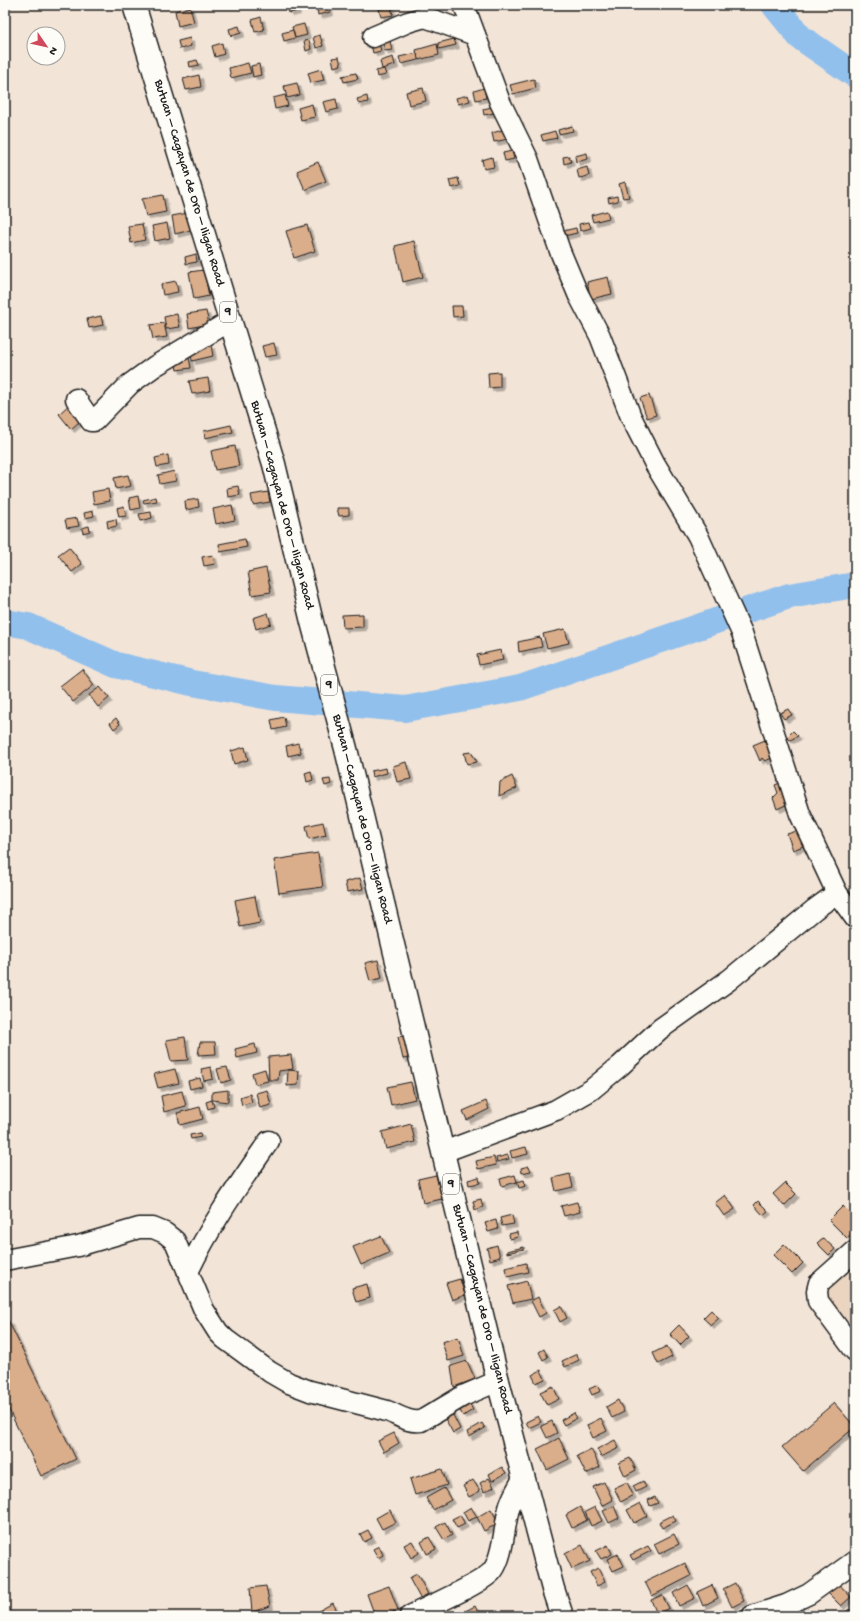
<svg xmlns="http://www.w3.org/2000/svg" width="860" height="1621" viewBox="0 0 860 1621" font-family="'Gochi Hand',sans-serif">
<style>
.built{fill:#ebd4c0}
.lines{fill:none;stroke-linecap:round;stroke-linejoin:round}
.river{stroke:#92c0ed;stroke-width:26}
.building{fill:#daad8b;stroke:#1c1c1c;filter:url(#shadow)}
.minor-casing{stroke:#1c1c1c;stroke-width:23}
.highway-casing{stroke:#1c1c1c;stroke-width:25}
.minor{stroke:#fdfcf7;stroke-width:20}
.highway{stroke:#fdfcf7;stroke-width:22}
.labels{text-anchor:middle;dominant-baseline:central;stroke-width:3;stroke-linejoin:round;paint-order:stroke}
.shield{fill:#fdfcf7;stroke:#605f5e;stroke-width:1}
.shield-label{font-size:12px;font-weight:bold;fill:#1c1c1c}
.street-label{font-size:13px;fill:#1c1c1c;stroke:#fdfcf7}
</style>
<defs>
<filter id="shadow"><feDropShadow dx="3.5" dy="3.5" stdDeviation="0" flood-color="#0004"/></filter>
</defs>
<rect width="100%" height="100%" fill="#f2e4d7"/>
<filter id="ink" filterUnits="userSpaceOnUse"><feTurbulence type="fractalNoise" baseFrequency=".025" numOctaves="2"/><feDisplacementMap in="SourceGraphic" scale="8" xChannelSelector="R" yChannelSelector="G"/><feConvolveMatrix kernelMatrix="1 2 1 2 8 2 1 2 1" color-interpolation-filters="sRGB"/></filter>
<g filter="url(#ink)">
<polygon class="built" points="855,1261 855,1340 823,1297 831,1281"/>
<g class="lines">
<g class="river">
<polyline points="774,5 800,37 855,75"/>
<polyline points="5,622 28,626 116,665 192,683 276,698 405,709 520,688 789,596 855,585"/>
</g>
</g>
<g class="building">
<polygon points="328,5 330,12 318,15 317,8"/>
<polygon points="296,6 297,11 289,13 288,9"/>
<polygon points="391,6 393,15 381,17 379,9"/>
<polygon points="190,7 194,22 178,26 175,11"/>
<polygon points="261,17 264,30 255,32 252,20"/>
<polygon points="304,24 307,35 295,38 292,27"/>
<polygon points="239,26 241,33 231,36 229,29"/>
<polygon points="293,30 295,38 284,41 282,33"/>
<polygon points="320,35 323,46 316,48 313,37"/>
<polygon points="190,38 191,46 180,49 178,41"/>
<polygon points="454,39 456,45 439,49 438,43"/>
<polygon points="309,40 311,49 306,51 304,41"/>
<polygon points="390,41 392,50 385,51 383,43"/>
<polygon points="222,43 224,54 215,57 212,46"/>
<polygon points="379,43 381,51 373,53 371,44"/>
<polygon points="437,44 439,55 418,60 416,50"/>
<polygon points="417,53 418,60 401,64 399,57"/>
<polygon points="339,57 341,65 334,67 332,58"/>
<polygon points="393,57 395,65 382,69 380,61"/>
<polygon points="197,60 199,65 190,67 189,62"/>
<polygon points="248,63 251,73 231,78 229,68"/>
<polygon points="259,64 261,75 253,77 251,66"/>
<polygon points="321,69 324,80 311,83 308,73"/>
<polygon points="384,69 386,75 377,77 376,71"/>
<polygon points="356,73 358,79 344,82 342,76"/>
<polygon points="199,75 201,87 186,90 183,79"/>
<polygon points="534,79 536,88 513,94 510,85"/>
<polygon points="297,83 300,95 287,98 284,86"/>
<polygon points="423,88 426,101 409,105 406,92"/>
<polygon points="484,88 486,98 476,100 474,91"/>
<polygon points="285,95 288,106 275,109 273,98"/>
<polygon points="468,95 470,101 458,104 456,98"/>
<polygon points="367,96 368,102 359,104 357,99"/>
<polygon points="336,99 338,109 326,112 323,102"/>
<polygon points="312,104 315,117 301,120 298,108"/>
<polygon points="492,107 494,113 484,115 483,109"/>
<polygon points="572,126 573,131 559,134 558,130"/>
<polygon points="506,129 508,139 494,142 492,133"/>
<polygon points="555,131 557,138 543,141 541,135"/>
<polygon points="512,151 514,159 505,161 503,153"/>
<polygon points="587,153 588,159 576,162 575,156"/>
<polygon points="569,156 571,162 564,164 563,157"/>
<polygon points="492,157 494,167 484,169 482,160"/>
<polygon points="318,162 326,181 305,190 297,171"/>
<polygon points="587,167 589,176 579,178 577,170"/>
<polygon points="458,178 460,186 451,188 449,180"/>
<polygon points="625,182 629,197 623,198 619,184"/>
<polygon points="163,195 166,212 146,216 142,199"/>
<polygon points="617,196 618,201 609,203 608,198"/>
<polygon points="607,211 609,218 593,222 591,215"/>
<polygon points="188,213 191,230 175,234 172,216"/>
<polygon points="589,222 591,228 580,231 579,224"/>
<polygon points="167,223 170,238 155,241 152,226"/>
<polygon points="142,224 145,240 131,243 128,226"/>
<polygon points="307,225 315,251 294,258 286,231"/>
<polygon points="576,228 577,233 564,236 563,231"/>
<polygon points="414,241 423,277 403,282 395,246"/>
<polygon points="196,254 197,262 186,264 185,257"/>
<polygon points="204,270 209,296 194,299 189,272"/>
<polygon points="608,277 612,294 591,299 587,282"/>
<polygon points="176,281 178,292 163,295 161,284"/>
<polygon points="452,306 462,306 463,316 453,317"/>
<polygon points="206,311 209,324 189,328 187,314"/>
<polygon points="177,314 180,327 166,329 164,317"/>
<polygon points="101,316 103,325 89,328 87,319"/>
<polygon points="164,323 167,337 153,339 150,325"/>
<polygon points="274,343 277,355 265,357 262,346"/>
<polygon points="211,345 213,356 192,361 190,349"/>
<polygon points="189,357 191,368 177,370 175,360"/>
<polygon points="500,372 500,387 489,388 488,373"/>
<polygon points="208,378 210,391 192,394 189,381"/>
<polygon points="649,395 656,415 647,418 640,398"/>
<polygon points="73,401 86,416 71,429 59,414"/>
<polygon points="231,425 233,432 205,438 204,431"/>
<polygon points="235,446 239,466 215,470 211,451"/>
<polygon points="168,455 169,465 157,467 155,458"/>
<polygon points="174,471 176,481 160,484 158,475"/>
<polygon points="128,475 131,486 116,489 114,478"/>
<polygon points="238,486 240,495 228,497 227,488"/>
<polygon points="108,489 110,501 94,504 92,492"/>
<polygon points="268,492 270,502 253,505 251,495"/>
<polygon points="138,496 140,508 131,510 129,498"/>
<polygon points="156,497 157,501 144,503 143,500"/>
<polygon points="198,499 199,507 186,510 185,501"/>
<polygon points="232,505 235,520 216,524 213,509"/>
<polygon points="124,506 126,516 119,517 117,508"/>
<polygon points="337,508 349,508 349,515 339,516"/>
<polygon points="93,511 94,516 85,518 84,513"/>
<polygon points="151,512 152,518 141,521 139,514"/>
<polygon points="77,518 79,526 67,528 65,520"/>
<polygon points="116,519 117,526 108,528 107,521"/>
<polygon points="89,526 90,531 83,533 82,528"/>
<polygon points="245,539 247,547 220,552 219,544"/>
<polygon points="69,547 82,564 72,572 58,555"/>
<polygon points="213,555 215,564 204,566 202,557"/>
<polygon points="266,568 271,592 252,595 248,572"/>
<polygon points="268,613 271,624 256,629 253,618"/>
<polygon points="363,614 363,627 343,628 342,615"/>
<polygon points="565,629 569,643 547,648 543,634"/>
<polygon points="540,637 542,647 519,652 518,642"/>
<polygon points="501,650 503,660 479,665 477,655"/>
<polygon points="82,669 94,685 73,702 60,686"/>
<polygon points="100,687 109,698 98,707 89,695"/>
<polygon points="788,709 792,715 784,719 780,713"/>
<polygon points="284,717 286,727 273,730 271,720"/>
<polygon points="116,718 120,724 114,729 110,723"/>
<polygon points="793,731 798,736 790,740 787,737"/>
<polygon points="765,740 772,758 765,761 762,758 760,761 753,745"/>
<polygon points="298,743 301,753 288,756 286,746"/>
<polygon points="245,747 248,760 234,764 231,751"/>
<polygon points="471,752 477,762 467,764 464,753"/>
<polygon points="406,762 411,779 397,782 393,766"/>
<polygon points="386,768 387,773 372,777 371,771"/>
<polygon points="311,771 313,780 307,782 305,773"/>
<polygon points="512,776 517,788 499,796 500,782"/>
<polygon points="330,779 331,784 325,786 323,780"/>
<polygon points="784,781 792,802 777,809 773,798 778,793 775,785"/>
<polygon points="323,822 326,835 309,839 306,826"/>
<polygon points="800,830 806,845 793,850 787,834"/>
<polygon points="318,853 323,887 279,893 274,860"/>
<polygon points="360,878 363,889 347,892 345,882"/>
<polygon points="255,896 260,923 240,927 235,900"/>
<polygon points="378,960 382,978 370,981 365,963"/>
<polygon points="412,1034 417,1056 403,1059 398,1037"/>
<polygon points="185,1037 188,1060 171,1061 166,1040"/>
<polygon points="200,1042 215,1042 216,1054 198,1055"/>
<polygon points="255,1044 257,1053 237,1058 235,1049"/>
<polygon points="291,1055 293,1069 279,1071 278,1080 269,1080 268,1057"/>
<polygon points="211,1067 213,1079 204,1081 201,1069"/>
<polygon points="227,1067 231,1080 221,1083 217,1069"/>
<polygon points="175,1069 179,1083 158,1088 154,1074"/>
<polygon points="265,1069 268,1081 255,1084 252,1073"/>
<polygon points="288,1070 299,1071 298,1085 287,1086"/>
<polygon points="200,1078 202,1086 190,1089 188,1081"/>
<polygon points="411,1082 415,1099 391,1105 387,1087"/>
<polygon points="228,1090 228,1102 212,1100 212,1092"/>
<polygon points="267,1090 271,1105 260,1108 256,1093"/>
<polygon points="182,1091 186,1106 164,1112 161,1096"/>
<polygon points="250,1094 252,1102 242,1105 240,1097"/>
<polygon points="212,1100 214,1107 208,1109 206,1102"/>
<polygon points="486,1101 489,1109 467,1120 463,1111"/>
<polygon points="200,1107 203,1119 180,1125 177,1113"/>
<polygon points="411,1124 415,1142 386,1149 382,1132"/>
<polygon points="200,1133 201,1137 191,1139 190,1135"/>
<polygon points="526,1147 528,1154 512,1158 510,1151"/>
<polygon points="508,1155 509,1159 497,1162 496,1158"/>
<polygon points="494,1157 496,1165 478,1169 476,1161"/>
<polygon points="529,1166 531,1171 522,1173 521,1168"/>
<polygon points="570,1174 573,1187 556,1191 553,1178"/>
<polygon points="436,1175 442,1199 423,1203 418,1179"/>
<polygon points="515,1175 517,1182 502,1186 500,1179"/>
<polygon points="479,1177 480,1183 469,1185 468,1180"/>
<polygon points="524,1180 526,1186 519,1188 517,1182"/>
<polygon points="785,1183 796,1194 784,1206 773,1194"/>
<polygon points="725,1195 735,1209 724,1216 715,1203"/>
<polygon points="481,1199 483,1207 475,1210 473,1201"/>
<polygon points="758,1201 768,1211 763,1215 754,1205"/>
<polygon points="577,1202 580,1212 564,1216 561,1206"/>
<polygon points="843,1206 855,1218 855,1230 847,1238 829,1220"/>
<polygon points="512,1215 514,1224 502,1226 500,1218"/>
<polygon points="496,1220 498,1229 488,1232 485,1223"/>
<polygon points="517,1232 518,1237 510,1239 509,1234"/>
<polygon points="381,1236 389,1253 361,1265 353,1247"/>
<polygon points="823,1238 835,1249 829,1255 817,1243"/>
<polygon points="784,1244 803,1263 792,1274 773,1255"/>
<polygon points="497,1245 500,1257 490,1260 487,1248"/>
<polygon points="524,1247 524,1249 507,1253 507,1251"/>
<polygon points="526,1263 528,1272 507,1277 505,1268"/>
<polygon points="460,1279 465,1295 452,1300 446,1283"/>
<polygon points="527,1281 531,1299 513,1303 508,1286"/>
<polygon points="367,1284 370,1298 356,1302 352,1288"/>
<polygon points="538,1297 546,1313 539,1317 531,1301"/>
<polygon points="561,1306 567,1318 560,1322 554,1310"/>
<polygon points="711,1310 719,1318 711,1325 703,1318"/>
<polygon points="8,1320 76,1459 41,1476 5,1402 5,1322"/>
<polygon points="679,1325 689,1336 680,1345 670,1334"/>
<polygon points="458,1337 464,1356 448,1361 442,1342"/>
<polygon points="667,1346 672,1357 658,1364 653,1353"/>
<polygon points="544,1349 548,1357 543,1360 539,1352"/>
<polygon points="577,1354 579,1360 565,1367 562,1361"/>
<polygon points="467,1361 475,1379 454,1387 451,1366"/>
<polygon points="541,1370 545,1379 536,1383 532,1375"/>
<polygon points="598,1385 601,1391 592,1395 589,1389"/>
<polygon points="553,1386 559,1399 547,1405 540,1392"/>
<polygon points="618,1400 624,1412 612,1418 606,1407"/>
<polygon points="468,1401 473,1410 463,1416 458,1407"/>
<polygon points="834,1403 855,1427 803,1471 782,1447"/>
<polygon points="451,1411 460,1429 453,1433 443,1415"/>
<polygon points="574,1413 577,1418 564,1425 561,1420"/>
<polygon points="538,1416 541,1422 529,1428 526,1422"/>
<polygon points="601,1418 607,1431 593,1438 587,1425"/>
<polygon points="552,1421 557,1433 547,1438 541,1426"/>
<polygon points="482,1423 485,1428 469,1437 467,1432"/>
<polygon points="394,1433 399,1443 384,1452 378,1441"/>
<polygon points="559,1438 569,1459 547,1470 537,1449"/>
<polygon points="615,1440 619,1448 601,1457 597,1449"/>
<polygon points="591,1449 600,1467 586,1474 577,1456"/>
<polygon points="630,1458 636,1470 625,1476 619,1463"/>
<polygon points="502,1467 506,1473 492,1481 489,1474"/>
<polygon points="442,1469 447,1485 415,1495 410,1479"/>
<polygon points="489,1478 494,1487 484,1492 480,1483"/>
<polygon points="473,1480 480,1491 469,1497 463,1486"/>
<polygon points="643,1481 646,1487 636,1492 633,1486"/>
<polygon points="604,1482 613,1500 602,1506 593,1487"/>
<polygon points="627,1482 633,1495 621,1502 614,1488"/>
<polygon points="444,1488 451,1500 433,1510 426,1498"/>
<polygon points="655,1497 658,1503 650,1506 648,1500"/>
<polygon points="640,1503 647,1516 634,1523 627,1510"/>
<polygon points="614,1506 619,1518 609,1523 603,1511"/>
<polygon points="471,1507 477,1517 468,1521 463,1512"/>
<polygon points="580,1507 587,1520 572,1528 566,1515"/>
<polygon points="595,1507 602,1521 591,1526 585,1512"/>
<polygon points="491,1509 499,1523 484,1531 477,1517"/>
<polygon points="390,1510 396,1522 382,1529 376,1518"/>
<polygon points="460,1515 465,1524 457,1528 452,1519"/>
<polygon points="673,1515 676,1521 662,1528 659,1522"/>
<polygon points="445,1522 452,1535 444,1540 436,1527"/>
<polygon points="368,1530 372,1538 364,1542 360,1534"/>
<polygon points="674,1534 679,1544 659,1554 654,1544"/>
<polygon points="429,1537 436,1549 427,1554 421,1542"/>
<polygon points="412,1541 419,1553 411,1558 404,1545"/>
<polygon points="582,1545 590,1561 572,1569 565,1554"/>
<polygon points="608,1545 612,1554 601,1559 596,1551"/>
<polygon points="379,1546 383,1555 378,1558 373,1549"/>
<polygon points="648,1546 651,1551 633,1560 630,1555"/>
<polygon points="618,1554 624,1566 613,1571 607,1559"/>
<polygon points="685,1563 691,1576 652,1596 645,1582"/>
<polygon points="598,1568 605,1582 597,1586 590,1572"/>
<polygon points="417,1574 428,1594 420,1598 409,1578"/>
<polygon points="837,1582 851,1597 841,1606 826,1591"/>
<polygon points="735,1583 744,1601 732,1607 723,1589"/>
<polygon points="688,1585 695,1598 679,1606 673,1593"/>
<polygon points="712,1585 718,1598 703,1606 697,1592"/>
<polygon points="266,1586 270,1606 252,1612 250,1588"/>
<polygon points="389,1586 398,1610 383,1616 375,1616 367,1594"/>
<polygon points="662,1595 669,1608 657,1614 651,1600"/>
<polygon points="333,1603 339,1615 314,1616 313,1614"/>
<polygon points="475,1606 480,1616 456,1616"/>
<polygon points="849,1609 854,1615 842,1616"/>
</g>
<g class="lines">
<g class="minor-casing">
<g id="minor">
<polyline points="464,5 500,102 528,159 560,251 578,294 600,336 631,417 655,464 698,536 742,633 800,814 837,893 855,918"/>
<polyline points="373,37 408,22 425,17 475,35"/>
<polyline points="76,399 91,421 94,421 130,384 155,366 220,327 231,323"/>
<polyline points="443,1152 556,1110 591,1090 620,1066 660,1029 729,980 815,909 837,893"/>
<polyline points="855,1251 819,1283 817,1291 818,1301 855,1351"/>
<path d="M5,1260L78,1246L139,1228H153L165,1233L175,1241L204,1310L218,1332L225,1339L270,1372L289,1383L310,1391L387,1411C398,1415 408,1423 421,1421L463,1396L498,1381"/>
<path d="M188,1272C210,1225 240,1183 269,1141"/>
<path d="M410,1616C427,1607 484,1583 493,1570C504,1555 504,1523 510,1505C513,1495 519,1486 524,1477"/>
<polyline points="752,1616 786,1605 809,1594 855,1561"/>
</g>
</g>
<g class="highway-casing">
<polyline id="highway" points="134,5 274,464 312,622 346,749 498,1381 553,1589 562,1616"/>
</g>
<use href="#minor" class="minor"/>
<use href="#highway" class="highway"/>
</g>
</g>
<g class="labels">
<g class="shield">
<rect x="220" y="302" width="16" height="20" rx="3"/>
<rect x="321" y="675" width="16" height="20" rx="3"/>
<rect x="443" y="1174" width="16" height="20" rx="3"/>
</g>
<g class="shield-label">
<text x="228" y="312">9</text>
<text x="329" y="685">9</text>
<text x="451" y="1184">9</text>
</g>
<g class="street-label">
<text transform="translate(189 183) rotate(73)">Butuan – Cagayan de Oro – Iligan Road</text>
<text transform="translate(282 505) rotate(75)">Butuan – Cagayan de Oro – Iligan Road</text>
<text transform="translate(362 819) rotate(76)">Butuan – Cagayan de Oro – Iligan Road</text>
<text transform="translate(482 1309) rotate(76)">Butuan – Cagayan de Oro – Iligan Road</text>
</g>
</g>
<rect width="860" height="1621" fill="none" stroke="#fdfcf7" stroke-width="20"/>
<rect x="10" y="10" width="840" height="1601" fill="none" stroke="#1c1c1c" stroke-width="1.5" filter="url(#ink)"/>
<g transform="translate(46 46) rotate(124)"><circle r="19" fill="#fdfcf7" stroke="#a3a29f"/>
<path d="M0-3L7 15L0 10L-7 15Z" fill="#d1495b"/>
<text y="-6" font-size="11" font-weight="bold" text-anchor="middle" fill="#1c1c1c">N</text>
</g>
</svg>
